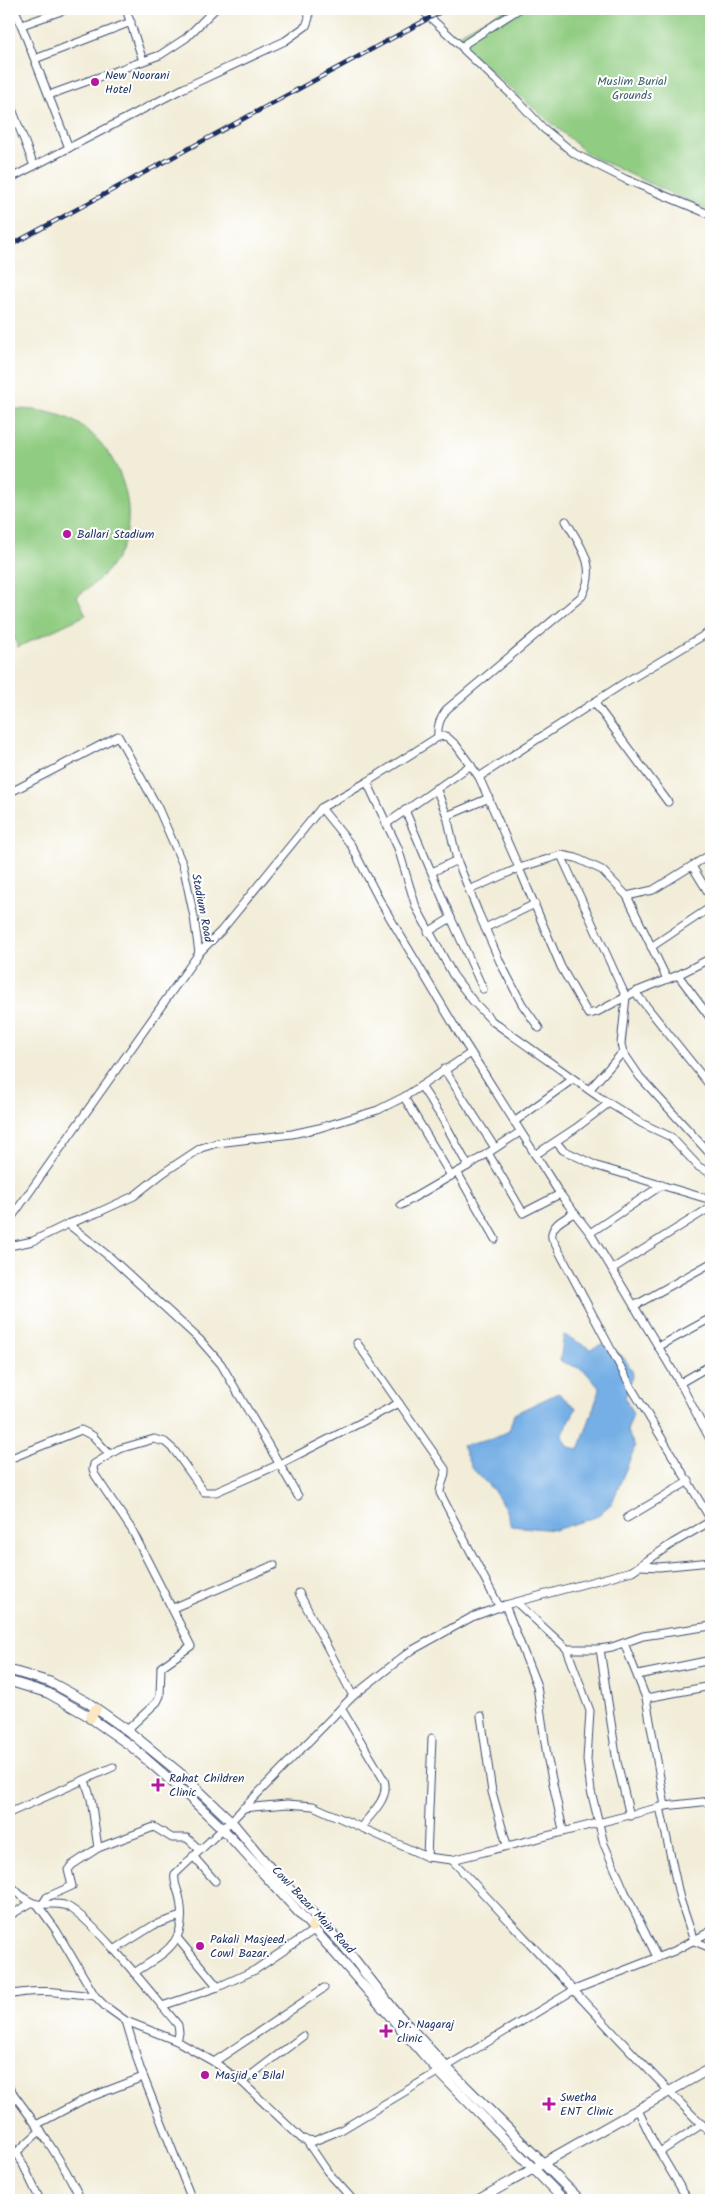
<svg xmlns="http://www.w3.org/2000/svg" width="720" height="2209" viewBox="0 0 720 2209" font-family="Kalam,sans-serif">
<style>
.green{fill:#90cc81;stroke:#567e70}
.water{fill:#74afe5;stroke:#486fa2}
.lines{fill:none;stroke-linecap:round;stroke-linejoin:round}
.minor-casing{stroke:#3b4c70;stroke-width:9}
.tertiary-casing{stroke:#3b4c70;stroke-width:11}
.secondary-casing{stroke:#3b4c70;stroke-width:12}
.minor{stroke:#fff;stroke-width:7}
.tertiary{stroke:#fff;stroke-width:9}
.secondary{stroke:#fae7c3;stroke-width:10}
.rail-casing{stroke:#1b2f5e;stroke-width:4.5}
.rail{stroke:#fff;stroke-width:2.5;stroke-dasharray:8;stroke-linecap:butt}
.poi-dot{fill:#b5179e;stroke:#fff;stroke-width:2}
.labels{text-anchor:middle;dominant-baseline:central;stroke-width:4;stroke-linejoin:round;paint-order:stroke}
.poi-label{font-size:12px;fill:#1b2f5e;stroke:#fff;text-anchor:start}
.park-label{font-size:12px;fill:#3e5e68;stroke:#fff}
.street-label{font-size:12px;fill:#1b2f5e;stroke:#fff}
</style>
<rect width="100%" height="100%" fill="#fff"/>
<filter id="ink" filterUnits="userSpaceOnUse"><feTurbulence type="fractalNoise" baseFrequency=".02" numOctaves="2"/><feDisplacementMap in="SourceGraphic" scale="10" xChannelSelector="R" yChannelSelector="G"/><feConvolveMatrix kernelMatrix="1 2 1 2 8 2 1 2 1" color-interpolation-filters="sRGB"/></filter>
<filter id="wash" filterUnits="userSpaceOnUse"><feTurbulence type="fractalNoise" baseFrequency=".0096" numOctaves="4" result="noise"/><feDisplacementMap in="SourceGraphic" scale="20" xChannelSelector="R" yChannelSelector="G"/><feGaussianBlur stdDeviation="1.12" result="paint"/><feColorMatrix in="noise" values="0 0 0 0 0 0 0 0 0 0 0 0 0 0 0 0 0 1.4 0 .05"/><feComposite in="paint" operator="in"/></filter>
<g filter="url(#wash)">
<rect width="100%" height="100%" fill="#f2edd8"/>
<g class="green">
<polygon points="505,9 711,9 711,212 589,155 451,38"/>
<path d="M9,409C26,409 45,410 62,416C109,432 140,495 124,542C116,566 97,583 77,596L86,615L18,647L10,629L9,630Z"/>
</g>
<path class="water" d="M564,1335L591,1349L602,1344C617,1349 626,1358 633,1373L625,1398L633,1414L627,1431L635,1447L612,1503L596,1517L555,1530L511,1526L505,1508L494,1491L471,1467L462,1446L492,1439L509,1431L514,1414L558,1393L576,1408L562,1435L567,1446L579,1450L600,1389L584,1370L560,1361Z"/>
</g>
<g filter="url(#ink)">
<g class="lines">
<g class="minor-casing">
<g id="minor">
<polyline points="15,9 69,148"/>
<polyline points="126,9 143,61"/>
<polyline points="421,9 463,48"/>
<polyline points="519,9 466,43 463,48 464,50 518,101 543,128 575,154 625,179 711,215"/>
<polyline points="22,25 67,9"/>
<polyline points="35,59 131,22"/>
<polyline points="49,95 160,55 186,38 215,9"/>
<polyline points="9,101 34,166"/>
<polyline points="9,179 184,88 285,41 306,26 309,18 308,9"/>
<polyline points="594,702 668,802"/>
<path d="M438,737C437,725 440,719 447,709L582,596C598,566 581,547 566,521"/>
<polyline points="479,777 624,683 711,631"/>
<polyline points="436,788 447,816 457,860 478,912 500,962 522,1004 539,1028"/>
<polyline points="9,793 118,736 158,808 183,865 194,917 199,953 9,1221"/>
<polyline points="321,808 351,845 380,901 458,1032 560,1194 590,1233 612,1269 680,1383 711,1441"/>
<polyline points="405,810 451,918"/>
<polyline points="447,816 489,798"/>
<polyline points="386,824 471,765"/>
<polyline points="561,855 626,997 621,1044 623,1052 640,1077 711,1155"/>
<polyline points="692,866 711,897"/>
<polyline points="432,872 457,860"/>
<polyline points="469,890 519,868 561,967 588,1014 597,1012 635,992 678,975 711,1019"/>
<polyline points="627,896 653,890 711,854"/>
<polyline points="485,928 535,904"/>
<polyline points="428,932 451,918 483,989"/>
<polyline points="651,947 711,907"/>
<polyline points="199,953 221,931 321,808 367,782"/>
<polyline points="678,975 711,958"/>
<polyline points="667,979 627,896 602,870 576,858 561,855 519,868 479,777 456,745 446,736 438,737 367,782 398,848 416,907 453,975 473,1001 492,1021 599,1097 641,1123 671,1137 699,1167 711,1173"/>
<polyline points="635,992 711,1087"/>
<polyline points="444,1069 495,1148"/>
<polyline points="421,1086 442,1118 468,1166"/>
<polyline points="589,1090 623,1052"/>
<polyline points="404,1097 451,1176"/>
<polyline points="514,1122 573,1079"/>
<polyline points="556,1142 563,1150 597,1166 711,1200"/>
<polyline points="488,1153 523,1213 560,1194"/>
<polyline points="535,1155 576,1128 609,1103"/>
<polyline points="457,1172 495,1239"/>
<polyline points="401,1205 468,1166 520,1132"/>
<path d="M574,1213C564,1219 550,1225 552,1238L631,1387L711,1520"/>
<polyline points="68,1224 111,1258 200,1340 221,1364 298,1496"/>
<polyline points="590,1233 662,1185"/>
<polyline points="9,1241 14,1245 33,1241 68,1224 97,1213 134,1196 163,1173 201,1148 217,1143 292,1134 319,1128 378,1110 404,1097 471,1053"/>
<polyline points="612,1269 711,1207"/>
<polyline points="634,1306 711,1263"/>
<path d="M357,1343L445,1469C446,1478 440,1484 440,1493L500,1608"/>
<polyline points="658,1347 711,1318"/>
<polyline points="680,1383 711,1365"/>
<polyline points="704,1426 711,1421"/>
<polyline points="9,1459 81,1430 93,1436 109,1454"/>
<polyline points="627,1518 689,1481"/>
<polyline points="641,1566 659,1567 711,1562"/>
<polyline points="299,1593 353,1696"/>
<polyline points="516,1602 567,1649 590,1711 587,1760 591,1791 604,1844 625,1892 657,1957"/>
<polyline points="505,1605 537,1686 547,1756 563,1830"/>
<polyline points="173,1608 274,1565"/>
<polyline points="624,1643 646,1698"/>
<polyline points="567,1649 600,1649 612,1647 643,1636 711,1626"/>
<polyline points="600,1649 617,1762 630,1816"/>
<polyline points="638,1675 711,1660"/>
<path d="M341,1708L384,1780C390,1798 371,1814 361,1827"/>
<polyline points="481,1716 492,1792 507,1845"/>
<polyline points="127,1730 157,1702 160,1696 161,1667 191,1646 132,1530 95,1475 93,1469 94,1464 119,1449 154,1439 165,1442 174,1450 204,1492 216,1492 280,1464 399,1403"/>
<polyline points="85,1780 91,1799 98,1848"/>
<polyline points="665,1806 646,1698 711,1686"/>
<polyline points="660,1807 680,1899 694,1941 711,1948"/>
<polyline points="243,1808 287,1804 313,1806 427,1857 452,1860 665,1806 711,1801"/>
<polyline points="9,1813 113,1767"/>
<polyline points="193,1856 215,1881"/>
<polyline points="427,1857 432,1738"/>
<path d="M452,1860C538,1951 622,2045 711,2134"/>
<path d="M9,1883C17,1892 25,1901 37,1904L56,1930L95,1996L105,2006L126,2021L177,2041L214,2062L242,2082L302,2139L314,2141L341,2130L574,1990L674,1951L711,1931"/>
<path d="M37,1904C45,1905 55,1903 64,1905C87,1911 159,2003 178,2025L179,2033L177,2041"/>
<polyline points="42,1905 47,1897 72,1886 68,1870 72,1865 98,1848 154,1827 172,1838 187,1838 200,1850"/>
<polyline points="9,1916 31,1903"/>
<polyline points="178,1939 218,1987"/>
<polyline points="114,1950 154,1925 181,1916"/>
<path d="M134,1973C165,1952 188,1944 180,1900C179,1891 173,1884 175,1874L231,1821L353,1696L409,1652L472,1617L505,1605L632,1571L673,1543L711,1521"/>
<path d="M9,1995C37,1988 66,1993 95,1996"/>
<polyline points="162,2006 218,1987 255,1970 314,1930"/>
<polyline points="126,2021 140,2068 192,2200"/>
<polyline points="214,2062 324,1988"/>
<polyline points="242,2082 303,2036"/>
<path d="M9,2088C36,2124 62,2159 81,2200"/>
<polyline points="638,2110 653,2141 688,2200"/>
<polyline points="36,2125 83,2100 143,2077"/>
<polyline points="306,2140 327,2171 353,2200"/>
<polyline points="17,2152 40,2200"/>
<polyline points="660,2152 702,2124"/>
<polyline points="9,2159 41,2130"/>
<polyline points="9,2198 10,2200"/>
</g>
</g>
<g class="tertiary-casing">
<g id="tertiary">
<polyline points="9,1670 50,1682 87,1702 127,1730 181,1774 231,1821 275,1874 343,1945 395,2011 447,2068 580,2200"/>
<polyline points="9,1681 48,1693 85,1714 131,1746 184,1792 223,1829 312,1927 438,2071 564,2200"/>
<polyline points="478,2200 711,2068"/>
</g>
</g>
<g class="secondary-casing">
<g id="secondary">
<polyline points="90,1718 96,1709"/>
<polyline points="312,1927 320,1919"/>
</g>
</g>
<use href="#minor" class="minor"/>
<use href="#tertiary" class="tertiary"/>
<use href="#secondary" class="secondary"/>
<g class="rail-casing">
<polyline id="rail" points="9,246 446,9"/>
</g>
<use href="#rail" class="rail"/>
</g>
</g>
<g class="poi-dot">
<circle cx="95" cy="82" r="5"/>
<circle cx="67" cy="534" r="5"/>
<path d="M155.5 1777.5h5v5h5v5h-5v5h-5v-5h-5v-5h5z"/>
<circle cx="200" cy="1946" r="5"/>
<path d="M383.5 2023.5h5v5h5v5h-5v5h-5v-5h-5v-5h5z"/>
<circle cx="205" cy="2075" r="5"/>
<path d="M546.5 2096.5h5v5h5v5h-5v5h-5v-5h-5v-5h5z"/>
</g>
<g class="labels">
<g class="poi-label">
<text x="105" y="75">New Noorani<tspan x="105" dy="14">Hotel</tspan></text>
<text x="77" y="534">Ballari Stadium</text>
<text x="169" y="1778">Rahat Children<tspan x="169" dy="14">Clinic</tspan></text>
<text x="210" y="1939">Pakali Masjeed.<tspan x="210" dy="14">Cowl Bazar.</tspan></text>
<text x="397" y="2024">Dr. Nagaraj<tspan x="397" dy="14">clinic</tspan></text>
<text x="215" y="2075">Masjid e Bilal</text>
<text x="560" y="2097">Swetha<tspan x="560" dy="14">ENT Clinic</tspan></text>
</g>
<g class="park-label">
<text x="632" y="81">Muslim Burial<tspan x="632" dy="14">Grounds</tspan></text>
</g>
<g class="street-label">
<text transform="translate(202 908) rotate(79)">Stadium Road</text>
<text transform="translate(313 1910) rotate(47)">Cowl Bazar Main Road</text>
</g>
</g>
<rect width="720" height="2209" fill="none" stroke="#fff" stroke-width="30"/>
</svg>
